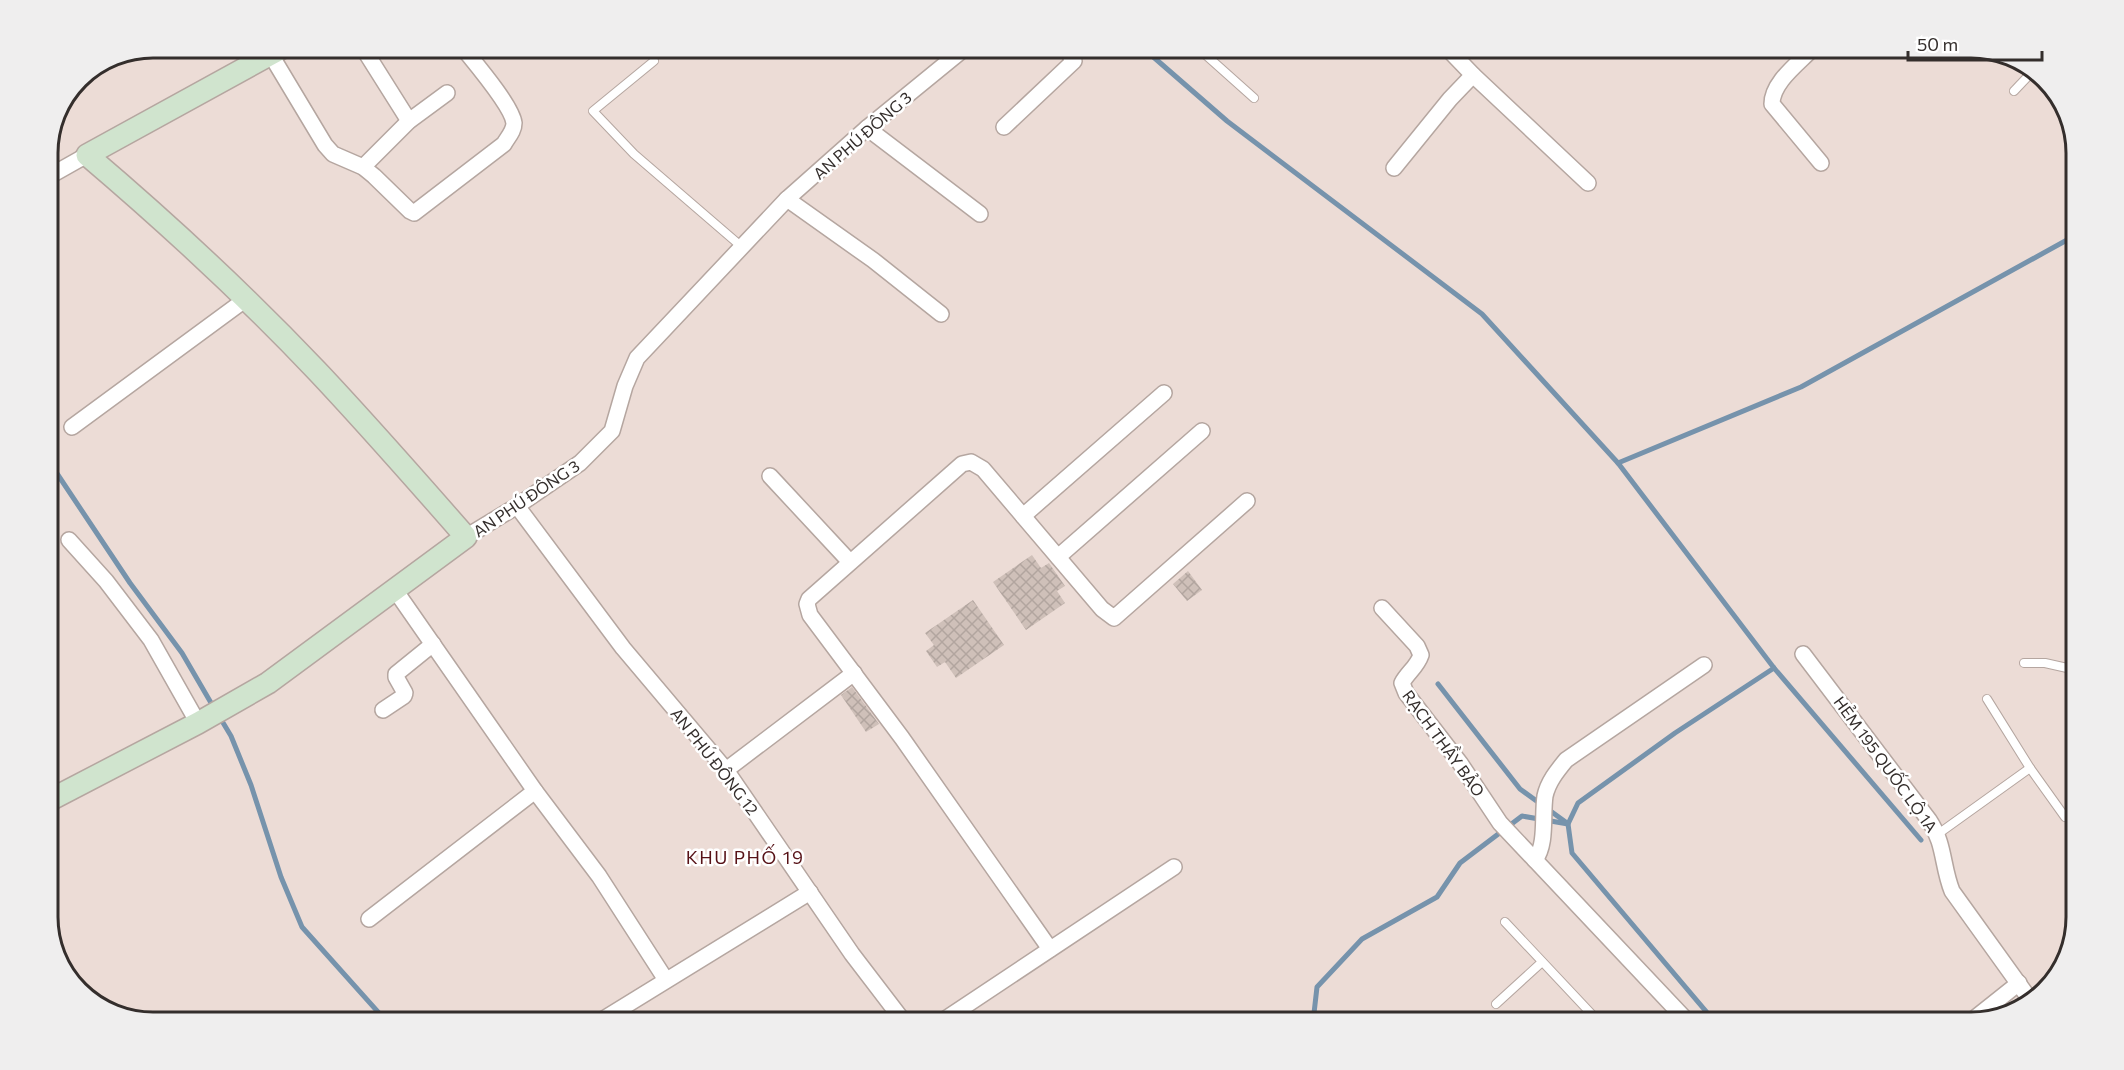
<svg xmlns="http://www.w3.org/2000/svg" width="2124" height="1070" viewBox="0 0 2124 1070" font-family="Commissioner,sans-serif">
<style>
.lines{fill:none;stroke-linecap:round;stroke-linejoin:round}
.stream{stroke:#7693ac;stroke-width:5}
.building{fill:url(#building-cross-hatch)}
.lane-casing{stroke:#b5a6a0;stroke-width:10}
.street-casing{stroke:#b5a6a0;stroke-width:18}
.secondary-casing{stroke:#b5a6a0;stroke-width:24}
.lane{stroke:#fff;stroke-width:8}
.street{stroke:#fff;stroke-width:15}
.secondary{stroke:#d0e4ce;stroke-width:21}
.labels{text-anchor:middle;dominant-baseline:central;stroke-width:5;stroke-linejoin:round;paint-order:stroke}
.street-label{font-size:16px;fill:#342e2c;stroke:#fff}
.neighbourhood-label{font-size:18px;letter-spacing:1.5px;fill:#571217;stroke:#fff}
.rim{fill:none;stroke:#342e2c;stroke-width:3}
</style>
<defs>
<pattern id="building-cross-hatch" width="8" height="8" patternUnits="userSpaceOnUse" patternTransform="scale(1.5)"><rect width="8" height="8" fill="#cfc0b9"/><path d="M0 0l8 8M0 8l8-8" fill="none" stroke="#b2a59f"/></pattern>
</defs>
<rect width="100%" height="100%" fill="#ecdcd6"/>
<g class="lines">
<g class="stream">
<polyline points="1143,48 1227,121 1482,314 1618,463 1774,668 1921,840"/>
<polyline points="48,460 130,583 182,653 214,708"/>
<polyline points="1618,463 1801,387 2076,235"/>
<polyline points="1438,684 1520,789 1567,823"/>
<polyline points="219,716 231,736 251,785 281,877 302,927 387,1022"/>
<polyline points="1313,1022 1317,987 1362,939 1437,897 1460,863 1522,816 1568,824"/>
<polyline points="1715,1022 1572,853 1568,824 1578,803 1675,733 1774,668"/>
</g>
</g>
<g class="building">
<polygon points="1032,555 1041,568 1049,563 1065,586 1057,591 1065,603 1026,630 993,582"/>
<polygon points="1188,571 1202,590 1187,601 1173,584"/>
<polygon points="973,600 1004,645 956,678 945,662 937,667 926,651 934,645 925,633"/>
<polygon points="852,687 879,724 866,732 841,695"/>
</g>
<g class="lines">
<g class="lane-casing">
<g id="lane">
<polyline points="1198,48 1254,98"/>
<polyline points="654,61 593,111 634,154 742,247"/>
<polyline points="2014,91 2032,72"/>
<polyline points="2024,663 2045,663 2076,670"/>
<polyline points="1987,699 2030,768 2065,817"/>
<polyline points="1938,834 2030,768"/>
<polyline points="1505,922 1599,1022"/>
<polyline points="1496,1004 1542,962"/>
</g>
</g>
<g class="street-casing">
<g id="street">
<polyline points="363,48 409,121"/>
<polyline points="1447,48 1473,75 1588,183"/>
<path d="M1813,48C1799,63 1772,82 1772,104L1821,163"/>
<path d="M271,55L325,145L333,154L363,167L374,176L410,211L414,213L504,144C508,137 514,131 514,123C512,106 475,63 463,48"/>
<polyline points="1004,127 1074,61 1065,48"/>
<polyline points="867,128 980,214"/>
<polyline points="363,167 409,121 447,93"/>
<polyline points="1394,168 1450,99 1473,75"/>
<polyline points="48,177 87,155"/>
<polyline points="787,199 873,260 941,314"/>
<polyline points="72,427 246,299"/>
<polyline points="770,476 850,562"/>
<polyline points="517,506 623,648 726,770 852,954 904,1022"/>
<polyline points="1023,516 1164,393"/>
<polyline points="466,537 517,506 580,463 612,431 625,386 637,358 787,199 867,128 965,48"/>
<polyline points="69,540 106,581 151,640 198,723"/>
<polyline points="1058,557 1202,431"/>
<polyline points="395,590 535,791 599,876 666,980"/>
<path d="M1382,608L1417,646L1421,655C1417,667 1408,672 1402,683L1406,693L1460,763L1500,823L1688,1022"/>
<path d="M1803,654L1929,820C1945,844 1942,866 1952,891L2031,1001"/>
<polyline points="383,710 404,696 405,693 396,677 396,674 433,644"/>
<polyline points="726,770 854,673"/>
<path d="M1535,860C1547,844 1542,816 1545,796C1548,782 1557,771 1566,760L1704,665"/>
<polyline points="369,919 535,791"/>
<polyline points="1050,949 902,738 810,615 807,604 809,599 962,464 971,462 983,469 1102,609 1114,618 1247,501"/>
<polyline points="599,1022 810,892"/>
<polyline points="941,1022 1174,867"/>
<polyline points="1970,1022 2019,983"/>
</g>
</g>
<g class="secondary-casing">
<path id="secondary" d="M48,801L198,723L268,683L466,537C417,481 368,425 317,371C244,294 167,223 87,155L282,48"/>
</g>
<use href="#lane" class="lane"/>
<use href="#street" class="street"/>
<use href="#secondary" class="secondary"/>
</g>
<g class="labels">
<g class="street-label">
<text transform="translate(862 135) rotate(-41)">AN PHÚ ĐÔNG 3</text>
<text transform="translate(526 498) rotate(-34)">AN PHÚ ĐÔNG 3</text>
<text transform="translate(1444 743) rotate(54)">RẠCH THẦY BẢO</text>
<text transform="translate(715 761) rotate(52)">AN PHÚ ĐÔNG 12</text>
<text transform="translate(1886 764) rotate(54)">HẺM 195 QUỐC LỘ 1A</text>
</g>
<g class="neighbourhood-label">
<text x="745" y="857">KHU PHỐ 19</text>
</g>
</g>
<path d="M0 0H2124V1070H0ZM153 58H1971A95 95 0 0 1 2066 153V917A95 95 0 0 1 1971 1012H153A95 95 0 0 1 58 917V153A95 95 0 0 1 153 58Z" fill="#efeeee" fill-rule="evenodd"/>
<path class="rim" d="M153 58H1971A95 95 0 0 1 2066 153V917A95 95 0 0 1 1971 1012H153A95 95 0 0 1 58 917V153A95 95 0 0 1 153 58Z"/>
<path d="M1908 51v9h134v-9" fill="none" stroke="#342e2c" stroke-width="3"/>
<text x="1917" y="51" font-size="18" fill="#342e2c" stroke="#ffffff" stroke-width="4.5" paint-order="stroke">50 m</text>
</svg>
